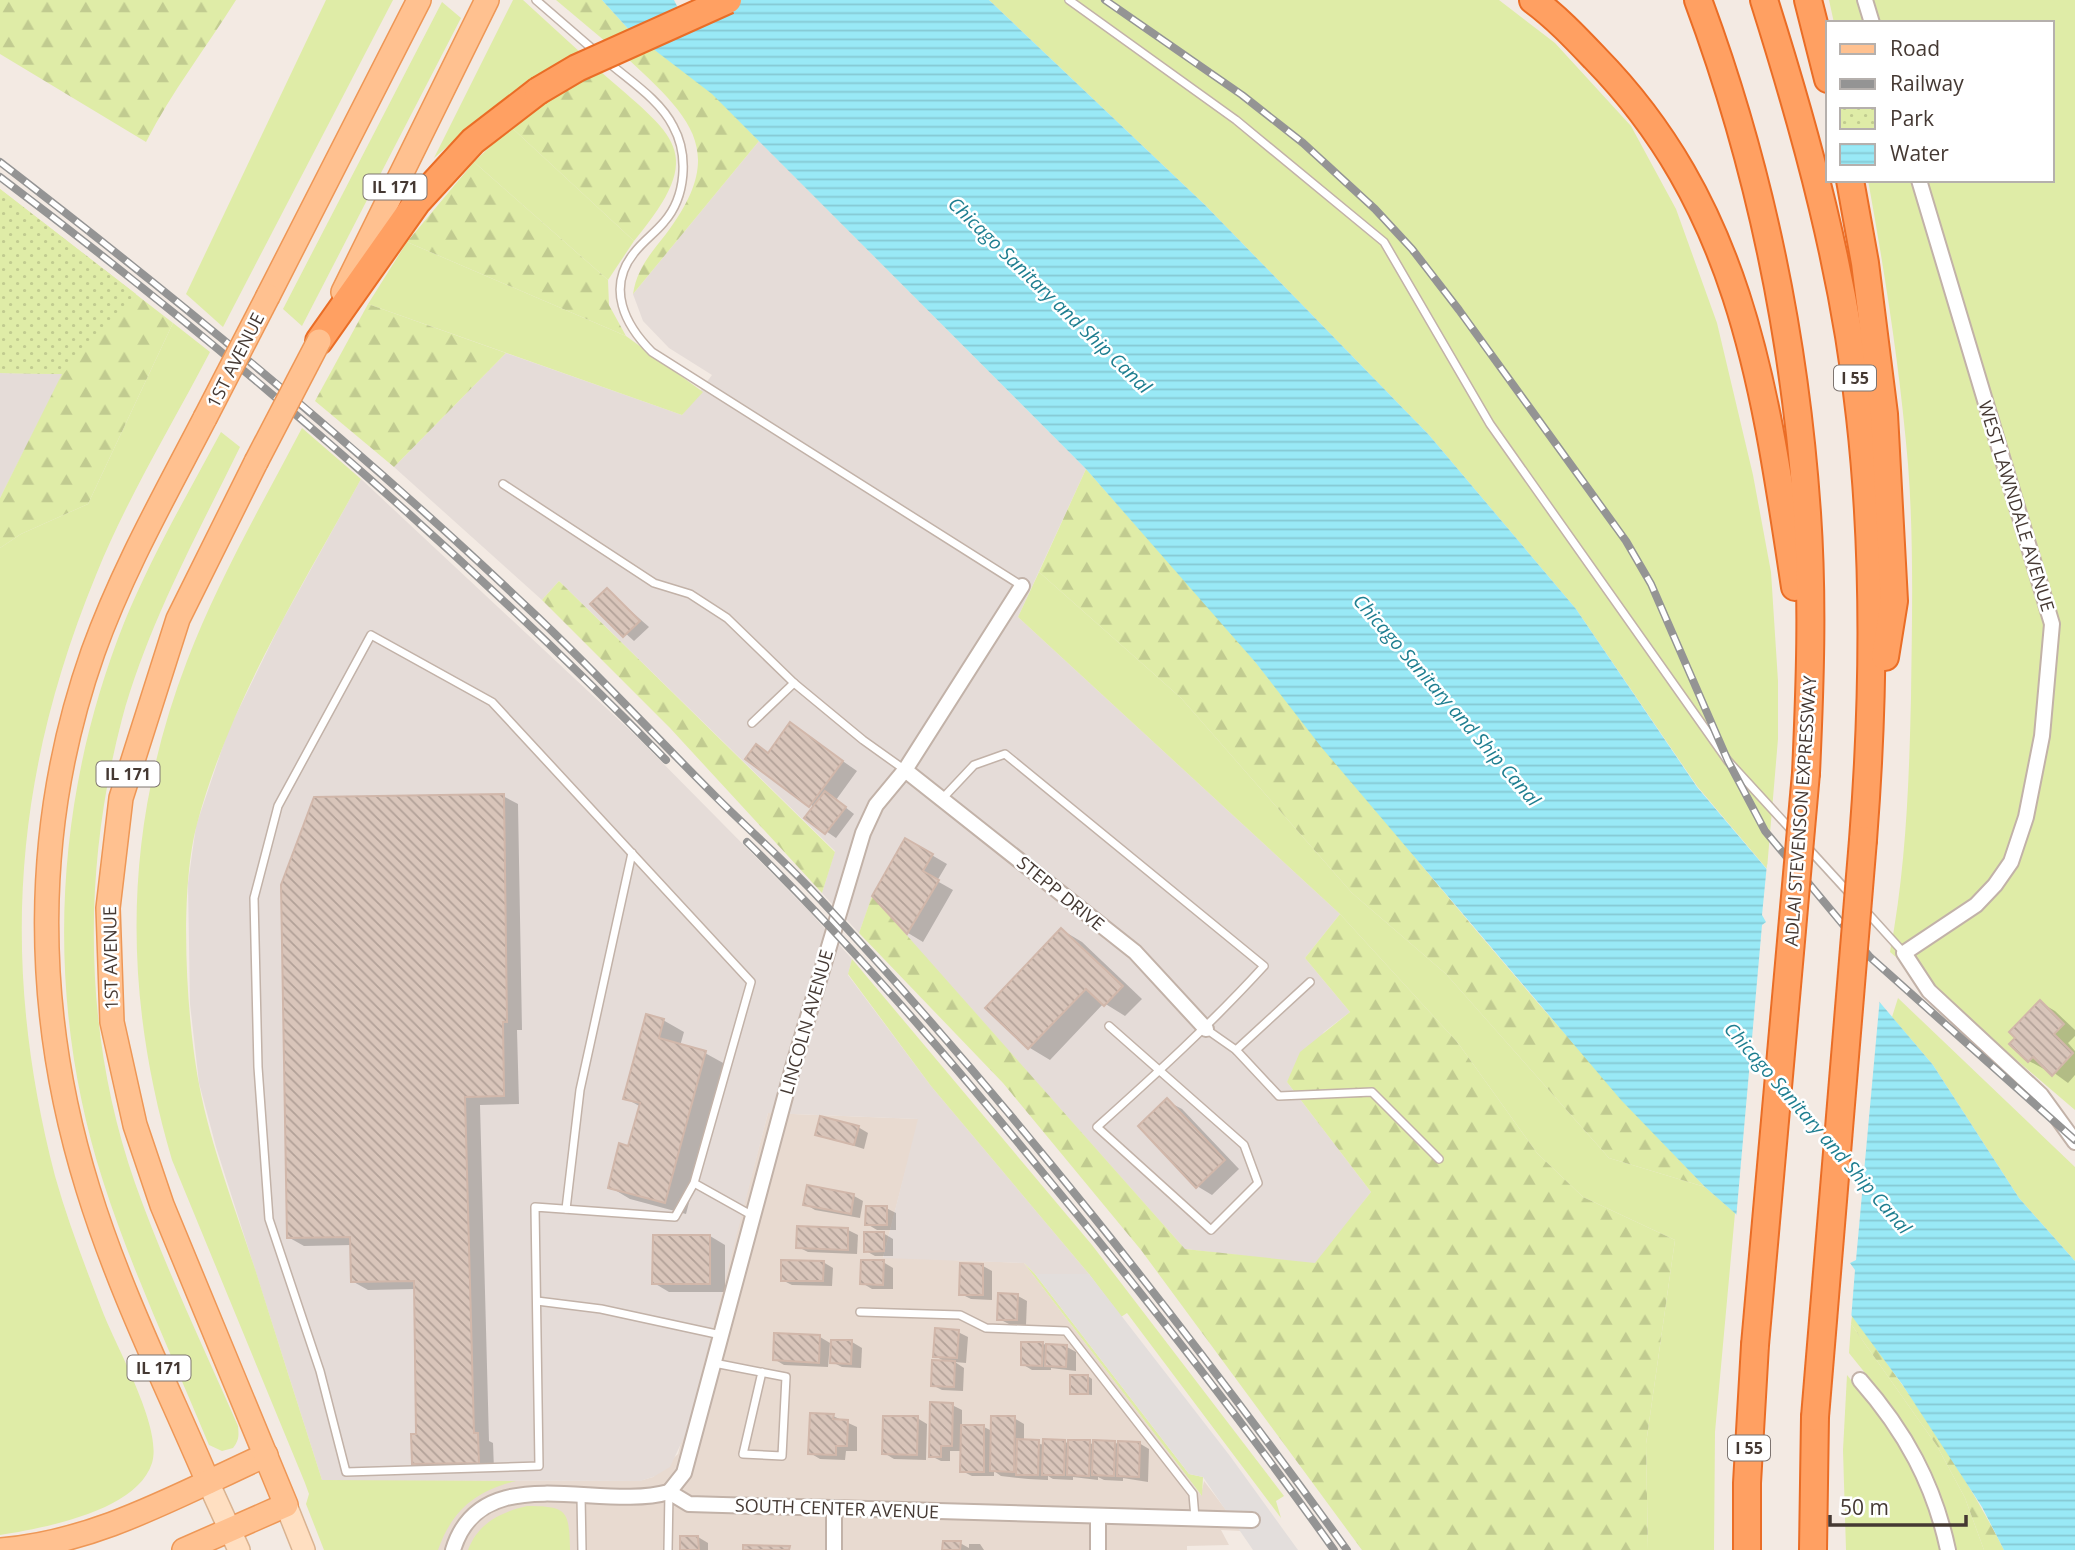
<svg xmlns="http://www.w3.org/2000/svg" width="2075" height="1550" viewBox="0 0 2075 1550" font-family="'Open Sans',sans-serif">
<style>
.residential{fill:#e8dad0}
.industrial{fill:#e5dcd8}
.grass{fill:#dfeca7}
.forest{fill:url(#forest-firs)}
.park{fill:url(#park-dots)}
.parking{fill:#e3dedc}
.water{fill:url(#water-rules)}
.pier{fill:#f3eae3}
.shadow{fill:#0003}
.building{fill:url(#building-back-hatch);stroke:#d1b7aa;stroke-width:2}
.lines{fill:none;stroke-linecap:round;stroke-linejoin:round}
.service-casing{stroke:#c2b2a8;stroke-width:10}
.minor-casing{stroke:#c2b2a8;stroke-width:18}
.secondary-casing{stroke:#dab390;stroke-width:24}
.primary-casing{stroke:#ee9756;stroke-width:26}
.motorway-casing{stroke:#ea6d26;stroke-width:30}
.service{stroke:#fff;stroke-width:7}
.minor{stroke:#fff;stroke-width:14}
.secondary{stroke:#ffdfc1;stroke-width:21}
.primary{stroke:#ffc190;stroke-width:23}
.motorway{stroke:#ffa062;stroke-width:26}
.rail-casing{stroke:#949494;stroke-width:8}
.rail{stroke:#fff;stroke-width:5;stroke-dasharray:16;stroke-linecap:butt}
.primary-bridge-casing{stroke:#ee9756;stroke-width:26;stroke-linecap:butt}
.motorway-bridge-casing{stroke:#ea6d26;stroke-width:30;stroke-linecap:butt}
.primary-bridge{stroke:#ffc190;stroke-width:23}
.motorway-bridge{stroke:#ffa062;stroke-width:26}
.labels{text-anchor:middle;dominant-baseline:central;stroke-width:5;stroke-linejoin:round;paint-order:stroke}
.shield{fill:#fff;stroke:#7d7470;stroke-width:2}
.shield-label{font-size:16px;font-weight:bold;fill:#453933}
.street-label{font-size:18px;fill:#453933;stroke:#fff}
.water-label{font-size:19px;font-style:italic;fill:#1e7e90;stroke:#fff}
</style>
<defs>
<pattern id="forest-firs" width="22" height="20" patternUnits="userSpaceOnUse" patternTransform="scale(1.75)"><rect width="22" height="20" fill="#dfeca7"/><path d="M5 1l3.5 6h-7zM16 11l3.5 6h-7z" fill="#c1cb90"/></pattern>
<pattern id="park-dots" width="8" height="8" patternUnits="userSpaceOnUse" patternTransform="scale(1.75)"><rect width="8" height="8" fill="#dfeca7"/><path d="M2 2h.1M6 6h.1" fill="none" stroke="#c1cb90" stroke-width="1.8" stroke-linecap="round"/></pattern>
<pattern id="water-rules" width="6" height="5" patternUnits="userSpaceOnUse" patternTransform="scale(1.75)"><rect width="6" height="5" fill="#99e9f6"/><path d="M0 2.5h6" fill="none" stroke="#85c9d3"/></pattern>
<pattern id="building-back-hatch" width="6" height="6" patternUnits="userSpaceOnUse" patternTransform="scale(1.75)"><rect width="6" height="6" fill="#d9c5ba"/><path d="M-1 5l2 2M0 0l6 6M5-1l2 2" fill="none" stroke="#b2a198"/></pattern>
</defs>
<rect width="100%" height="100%" fill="#f3eae3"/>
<polygon class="residential" points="768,1113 919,1119 883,1257 1024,1263 1201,1495 1204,1481 1242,1531 1221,1530 1229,1545 1187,1546 1187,1550 326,1550 322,1480 639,1481 653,1477 678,1454"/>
<g class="industrial">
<polygon points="759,141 1086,469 1018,617 1340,914 1305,958 1350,1012 1324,1032 1287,1082 1371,1192 1316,1264 1185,1249 872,897 859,933 822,893 835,851 559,581 542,600 394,467 506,353 682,415 712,375 669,348 643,321 633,294"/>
<polygon points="0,373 63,374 0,498"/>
<polygon points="361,479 635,735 807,909 852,959 848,975 931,1086 1089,1274 1035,1274 1024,1263 883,1258 918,1119 768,1113 686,1433 670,1467 653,1477 640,1481 322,1480 216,1147 199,1083 190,1004 188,883 196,826 228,731 281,623"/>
</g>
<g class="grass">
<polygon points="326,0 393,0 223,327 186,294"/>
<polygon points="513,0 523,0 581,53 488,111 434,158"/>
<polygon points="989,0 1499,0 1555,43 1631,126 1676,209 1717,323 1753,475 1771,572 1778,681 1778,739 1767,869 1697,786 1576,609 1429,435 1205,205"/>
<path d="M1829,0H2075V1110L1890,952C1906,868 1909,783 1911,698C1912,621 1914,542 1908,464C1900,369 1885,274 1868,180H2052V23H1834Z"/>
<polygon points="442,2 461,18 302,326 283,309"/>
<polygon points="511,127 634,241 608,280 474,162"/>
<polygon points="407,242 626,336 703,392 682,415 368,304"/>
<path d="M173,323L210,352C172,425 127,498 96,575C13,777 0,964 55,1176C68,1222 85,1266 102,1310C115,1345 163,1428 152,1463C137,1511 44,1528 0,1535V548L21,534L88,504Z"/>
<path d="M302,428L361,479C300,590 230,701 197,824C179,891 186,1016 199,1084C211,1148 236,1210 256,1272C278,1342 300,1411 322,1480L516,1481C476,1491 452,1510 438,1550H324L306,1504L309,1494L305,1483L172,1160C122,990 123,828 187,661C218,580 262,504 302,428Z"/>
<path d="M221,432L240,447C197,535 148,624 122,719C82,871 83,1034 135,1183C164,1265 203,1346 238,1426C239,1436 239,1440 233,1448L222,1451L209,1445C173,1358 132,1271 103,1181C44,998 53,801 124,623C151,557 187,495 221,432Z"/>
<polygon points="1039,572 1181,698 1352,893 1446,974 1609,1158 1705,1187 1735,1213 1715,1432 1714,1550 1648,1550 1646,1444 1675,1240 1583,1197 1537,1153 1458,1043 1340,914 1018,617"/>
<polygon points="852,959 1092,1245 1284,1496 1276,1501 1281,1518 1127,1313 1121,1317 1089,1274 931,1086 848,974"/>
<polygon points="1898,998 2075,1167 2075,1261 2019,1198 1933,1065 1892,1017"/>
<polygon points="1024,1263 1035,1274 1189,1474 1203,1477 1202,1496"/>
<path d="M1851,1324L1937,1446L1965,1498L1984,1550H1955C1943,1473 1897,1412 1849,1353Z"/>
<path d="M1847,1375C1895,1434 1925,1474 1942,1550H1846L1843,1450Z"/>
<path d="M527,1506C568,1506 569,1511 570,1550H468C478,1523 501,1512 527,1506Z"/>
</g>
<g class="forest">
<path d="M0,0H236C206,48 172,91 146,142L0,54Z"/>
<polygon points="556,0 602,0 631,32 606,42"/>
<path d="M651,47L712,93L759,141L633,294C637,269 650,254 666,234C729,151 690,117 627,58Z"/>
<path d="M599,70C674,137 710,150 634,241L511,127L564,88Z"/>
<polygon points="474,162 608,280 609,305 626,336 407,242"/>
<polygon points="0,189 173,323 88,504 21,534 0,548 0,498 62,374 0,373"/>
<polygon points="368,304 506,353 394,467 315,401"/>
<path d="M1086,469C1143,534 1202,597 1257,664C1402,842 1546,1021 1705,1187L1609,1158L1446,974L1352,893L1181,698L1039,572Z"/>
<polygon points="559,581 835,852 822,893 670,728 542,600"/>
<polygon points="872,896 1185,1249 1315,1263 1371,1192 1287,1082 1300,1052 1350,1012 1305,958 1340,914 1458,1043 1537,1153 1583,1197 1675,1240 1646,1444 1648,1550 1362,1550 1141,1250 1003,1083 859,933"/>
<path d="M1852,1315C1907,1390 1962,1467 2004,1550H1984L1965,1498L1937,1446L1851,1324Z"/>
</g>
<polygon class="park" points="0,189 136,294 63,374 0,373"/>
<polygon class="parking" points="1035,1274 1089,1274 1230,1456 1298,1550 1253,1550 1203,1477 1189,1474"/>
<polygon class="water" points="602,0 674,0 679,10 690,5 691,0 989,0 1205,205 1429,435 1576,609 1697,787 1933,1065 2019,1198 2075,1261 2075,1550 2004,1550 1982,1507 1902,1384 1851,1315 1705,1187 1621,1100 1322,748 1256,663 1086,469 712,94 631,32"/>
<polygon class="pier" points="1767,864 1880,997 1856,1260 1850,1263 1855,1270 1851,1320 1736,1219 1762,925 1766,922 1762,915"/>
<g class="shadow">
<polygon points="607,590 649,627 634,641 593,604"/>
<polygon points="791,725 857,771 836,800 854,814 836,838 807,818 814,808 769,754"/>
<polygon points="503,796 518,804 522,1030 517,1030 519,1104 480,1105 489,1441 493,1443 494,1470 429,1471 413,1463 418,1435 416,1289 368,1290 352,1281 352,1245 304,1246 288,1237"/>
<polygon points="906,840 947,864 937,881 953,890 923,942 908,933 874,896"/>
<polygon points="1062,930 1082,942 1142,999 1125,1016 1104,1003 1050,1060 1030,1048 988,1008"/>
<polygon points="2040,1002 2055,1011 2075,1030 2075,1036 2068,1043 2075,1051 2075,1075 2068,1083 2046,1067 2044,1069 2029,1061"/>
<polygon points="663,1020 684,1032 680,1046 705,1053 725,1064 686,1214 630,1199 610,1187 629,1148 641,1107 625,1098"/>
<polygon points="1167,1101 1182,1109 1239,1169 1212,1195 1197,1186"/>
<polygon points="858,1127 868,1133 864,1149 817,1134"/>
<polygon points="854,1196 863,1201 860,1218 815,1210 805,1204"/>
<polygon points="886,1208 896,1213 896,1230 877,1230 867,1224"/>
<polygon points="848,1230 858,1235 857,1254 808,1252 798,1247"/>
<polygon points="883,1233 893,1239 893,1256 875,1256 866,1251"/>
<polygon points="710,1236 725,1245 725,1292 669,1292 654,1283"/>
<polygon points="823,1262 833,1268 832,1286 792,1285 782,1280"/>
<polygon points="883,1262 893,1268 893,1289 872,1289 862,1283"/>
<polygon points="983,1266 992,1271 992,1300 971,1299 961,1294"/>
<polygon points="1018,1296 1027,1301 1026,1325 1009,1324 999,1319"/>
<polygon points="958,1332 968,1337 966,1363 955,1362 964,1368 963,1391 942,1390 932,1385 946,1362 935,1356"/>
<polygon points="820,1337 830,1343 828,1367 784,1365 774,1359"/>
<polygon points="852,1342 862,1348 861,1368 842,1367 832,1362"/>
<polygon points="1042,1344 1067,1347 1076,1352 1076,1371 1051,1368 1051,1370 1032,1370 1022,1364"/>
<polygon points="1088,1376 1092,1379 1092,1395 1071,1393"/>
<polygon points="952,1405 962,1410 962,1426 984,1427 992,1431 1014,1418 1024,1424 1024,1441 1045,1445 1065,1442 1070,1444 1139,1443 1149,1449 1148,1482 1123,1478 1123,1481 1104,1480 1098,1477 1098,1480 1073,1477 1073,1480 1053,1479 1048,1476 1048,1480 1028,1479 1001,1476 994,1471 994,1476 972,1476 962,1471 962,1451 950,1451 950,1461 941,1461 931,1456"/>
<polygon points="833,1416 857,1427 857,1451 846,1451 845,1460 820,1459 810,1453"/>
<polygon points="917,1418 927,1424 926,1460 894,1459 884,1453"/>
<polygon points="698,1537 708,1543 708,1550 682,1550"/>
<polygon points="960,1543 969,1548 969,1544 980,1544 984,1550 944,1550"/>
</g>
<g class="building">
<polygon points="607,588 640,621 623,637 590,604"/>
<polygon points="790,722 843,761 809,807 745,759 756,744 768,753"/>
<polygon points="825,791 846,807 825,834 804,818"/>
<polygon points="504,794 507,1022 503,1022 504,1096 465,1097 474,1433 478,1433 479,1463 412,1464 411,1434 416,1434 414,1281 351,1282 350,1237 287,1238 281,885 314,797"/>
<polygon points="905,838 933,854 923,871 939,880 907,934 872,896"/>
<polygon points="1061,928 1123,986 1104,1006 1086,989 1028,1049 985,1008"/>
<polygon points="2040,1000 2064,1024 2054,1034 2073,1053 2052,1076 2033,1057 2028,1062 2009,1044 2015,1038 2009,1032"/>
<polygon points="646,1014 664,1019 659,1038 706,1051 665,1203 608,1188 619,1143 628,1146 640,1103 623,1099"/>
<polygon points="1167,1098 1225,1160 1196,1188 1138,1126"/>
<polygon points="820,1116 859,1126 854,1145 815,1135"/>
<polygon points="807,1185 854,1194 851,1214 803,1205"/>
<polygon points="866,1206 887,1206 887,1225 865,1225"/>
<polygon points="797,1226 848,1228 848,1250 796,1248"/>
<polygon points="864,1232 884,1232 884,1251 864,1252"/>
<polygon points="653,1235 710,1235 710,1284 652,1284"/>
<polygon points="781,1260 824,1261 823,1281 781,1281"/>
<polygon points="861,1260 884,1260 883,1285 860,1284"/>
<polygon points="960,1263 983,1264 983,1295 959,1295"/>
<polygon points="998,1293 1018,1294 1017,1320 997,1320"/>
<polygon points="935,1328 959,1330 957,1358 933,1357"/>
<polygon points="774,1333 820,1335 819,1363 773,1360"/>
<polygon points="831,1340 852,1340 851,1364 830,1363"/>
<polygon points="1021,1342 1043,1342 1042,1366 1021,1365"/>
<polygon points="1046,1344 1067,1345 1066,1367 1045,1366"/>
<polygon points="932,1360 955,1361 954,1387 931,1386"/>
<rect x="1070" y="1375" width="18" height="19"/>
<polygon points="930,1402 953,1403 952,1446 941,1446 941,1457 929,1457"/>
<polygon points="810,1413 834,1414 833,1419 848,1420 847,1446 836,1446 836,1455 808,1454"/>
<polygon points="883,1416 918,1416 917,1455 882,1454"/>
<polygon points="991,1416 1015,1416 1014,1472 990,1471"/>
<polygon points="961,1425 984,1425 984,1472 960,1472"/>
<polygon points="1017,1439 1039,1440 1038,1475 1016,1475"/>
<polygon points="1043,1439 1065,1440 1064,1475 1042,1475"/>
<polygon points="1068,1440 1090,1440 1089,1476 1067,1475"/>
<polygon points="1093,1440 1115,1441 1114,1476 1092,1475"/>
<polygon points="1118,1441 1140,1442 1139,1477 1117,1476"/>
<polygon points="680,1536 698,1536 699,1550 680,1550"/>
<polygon points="943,1541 961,1541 960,1550 942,1550"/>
<polygon points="743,1545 790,1546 789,1550 743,1550"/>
</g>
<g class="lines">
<g class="service-casing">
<g id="service">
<polyline points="536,0 596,52"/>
<polyline points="1069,0 1236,120 1384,242 1490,424 1728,761 1794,833"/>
<path d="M608,62C630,81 660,100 673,126C689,155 686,197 664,222C655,233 643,241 634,253C606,288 625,325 652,352L1022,586"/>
<polyline points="503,484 654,583 690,594 727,618 794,683 863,740 905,770"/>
<polyline points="752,723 794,683"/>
<path d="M942,799L974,765L1005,754L1264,966C1211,1024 1155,1075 1097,1127L1211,1230L1258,1183L1244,1145L1109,1026"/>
<polyline points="1807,847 1851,895"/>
<polyline points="1864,909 1904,953"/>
<polyline points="1206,1029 1236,1050 1279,1096 1372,1092 1439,1159"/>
<polyline points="1236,1050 1310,982"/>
<polyline points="694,1183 675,1217 535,1207 539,1466 346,1472 320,1371 269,1219 258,1067 254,898 278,806 371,635 492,702 751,982 694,1183 753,1216"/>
<polyline points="566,1209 580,1090 632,853"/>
<polyline points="537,1301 601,1309 721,1335"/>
<polyline points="860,1312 960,1315 986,1328 1066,1331 1193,1494 1195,1518"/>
<polyline points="714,1363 786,1377 782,1456 743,1454 762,1372"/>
<polyline points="581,1496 582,1550"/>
<polyline points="668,1550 669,1492"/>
</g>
</g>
<g class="minor-casing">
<g id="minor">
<polyline points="1865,0 1872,23"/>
<polyline points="1919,180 2052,624 2042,736 2026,817 2011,862 1995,885 1976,905 1904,953 1929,991 2041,1095 2075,1142"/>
<polyline points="905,770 1135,952 1206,1029"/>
<path d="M1860,1380C1905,1431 1934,1484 1948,1550"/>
<polyline points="669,1492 684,1473 793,1067 863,833 876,805 905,770 1022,586"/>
<path d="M453,1550C481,1457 599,1512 669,1492L689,1504L1252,1520"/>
<polyline points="834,1550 834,1508"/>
<polyline points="1098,1550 1098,1517"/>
</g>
</g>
<g class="secondary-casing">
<g id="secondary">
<polyline points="208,1482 239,1550"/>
<polyline points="286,1505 304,1550"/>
</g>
</g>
<g class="primary-casing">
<g id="primary">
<polyline points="343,292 487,0"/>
<polyline points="268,296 419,0"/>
<path d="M205,418C165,495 122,571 93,652C31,828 33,1012 88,1189C119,1290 167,1386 208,1482"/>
<path d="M0,1550C95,1543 180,1494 266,1455"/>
<polyline points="184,1550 286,1505 162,1205 135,1125 112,1022 108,908 121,798 178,619 256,462"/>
</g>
</g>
<g class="motorway-casing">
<g id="motorway">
<path d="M1533,0C1556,17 1575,37 1595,58C1742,208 1765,389 1795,587"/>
<path d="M1698,0C1759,164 1795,338 1807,513C1813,599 1810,686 1806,773"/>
<path d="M1764,0C1807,136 1845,275 1860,417C1876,558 1874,699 1863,840"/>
<polyline points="1808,0 1828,79"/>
<polyline points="1850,180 1865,263 1884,414 1894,601 1885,657"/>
<polyline points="319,341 417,202 473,141 538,91"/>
<polyline points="1747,1550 1747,1483 1755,1345"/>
<polyline points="1813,1550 1815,1417"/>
</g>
</g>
<use href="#service" class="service"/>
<use href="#minor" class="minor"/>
<use href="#secondary" class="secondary"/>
<use href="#primary" class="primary"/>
<use href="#motorway" class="motorway"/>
<g class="rail-casing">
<g id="rail">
<polyline points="1105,0 1242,95 1303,143 1375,209 1412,249 1459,310 1626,541 1651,584 1728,761 1765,831 1870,957 2075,1140"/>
<path d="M0,162C183,303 362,450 529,609C593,669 653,734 715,796C749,830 786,862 819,898C1010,1103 1183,1324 1347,1550"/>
<path d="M0,177C236,355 459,549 666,760"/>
<path d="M747,842C853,946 949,1058 1043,1173C1144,1295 1242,1420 1334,1550"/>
</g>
</g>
<use href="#rail" class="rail"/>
<g class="primary-bridge-casing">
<g id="primary-bridge">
<polyline points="205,418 268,296"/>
<polyline points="256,462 319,341"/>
</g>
</g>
<g class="motorway-bridge-casing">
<g id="motorway-bridge">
<polyline points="538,91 577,68 728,0"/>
<polyline points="1755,1345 1806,773"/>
<polyline points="1815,1417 1863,840"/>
</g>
</g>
<use href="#primary-bridge" class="primary-bridge"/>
<use href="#motorway-bridge" class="motorway-bridge"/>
</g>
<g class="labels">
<g class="shield">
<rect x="363.5" y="174.5" width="63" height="25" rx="5"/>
<rect x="1834" y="365.5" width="42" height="25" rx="5"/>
<rect x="96.5" y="761.5" width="63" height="25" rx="5"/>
<rect x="127.5" y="1355.5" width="63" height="25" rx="5"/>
<rect x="1728" y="1435.5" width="42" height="25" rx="5"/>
</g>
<g class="shield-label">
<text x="395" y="187">IL 171</text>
<text x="1855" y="378">I 55</text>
<text x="128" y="774">IL 171</text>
<text x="159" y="1368">IL 171</text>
<text x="1749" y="1448">I 55</text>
</g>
<g class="street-label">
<text transform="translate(235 360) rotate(-63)">1ST AVENUE</text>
<text transform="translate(2017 506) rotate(73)">WEST LAWNDALE AVENUE</text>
<text transform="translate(1800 811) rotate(-86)">ADLAI STEVENSON EXPRESSWAY</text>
<text transform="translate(1061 893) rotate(39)">STEPP DRIVE</text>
<text transform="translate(110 958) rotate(-91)">1ST AVENUE</text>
<text transform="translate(806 1022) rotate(-74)">LINCOLN AVENUE</text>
<text transform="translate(837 1508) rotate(2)">SOUTH CENTER AVENUE</text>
</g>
<g class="water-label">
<text transform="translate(1050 295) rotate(44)">Chicago Sanitary and Ship Canal</text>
<text transform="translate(1447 700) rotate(49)">Chicago Sanitary and Ship Canal</text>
<text transform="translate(1818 1128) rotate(49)">Chicago Sanitary and Ship Canal</text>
</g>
</g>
<rect x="1826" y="21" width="228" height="161" fill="#ffffff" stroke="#b5b0ad" stroke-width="2"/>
<rect x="1840" y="44" width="35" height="10" fill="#ffc190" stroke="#b5b0ad" stroke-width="2"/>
<text x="1890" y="56" font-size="21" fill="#453933">Road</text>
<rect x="1840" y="79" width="35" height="10" fill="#949494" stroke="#b5b0ad" stroke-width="2"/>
<text x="1890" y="91" font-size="21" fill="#453933">Railway</text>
<rect x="1840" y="108" width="35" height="21" fill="url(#park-dots)" stroke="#b5b0ad" stroke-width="2"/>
<text x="1890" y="126" font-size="21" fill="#453933">Park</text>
<rect x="1840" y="144" width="35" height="21" fill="url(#water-rules)" stroke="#b5b0ad" stroke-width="2"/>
<text x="1890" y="161" font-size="21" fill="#453933">Water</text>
<path d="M1830 1515v10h136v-10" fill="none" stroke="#453933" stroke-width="3.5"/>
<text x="1840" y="1515" font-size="21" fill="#453933" stroke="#ffffff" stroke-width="5" paint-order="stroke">50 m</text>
</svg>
